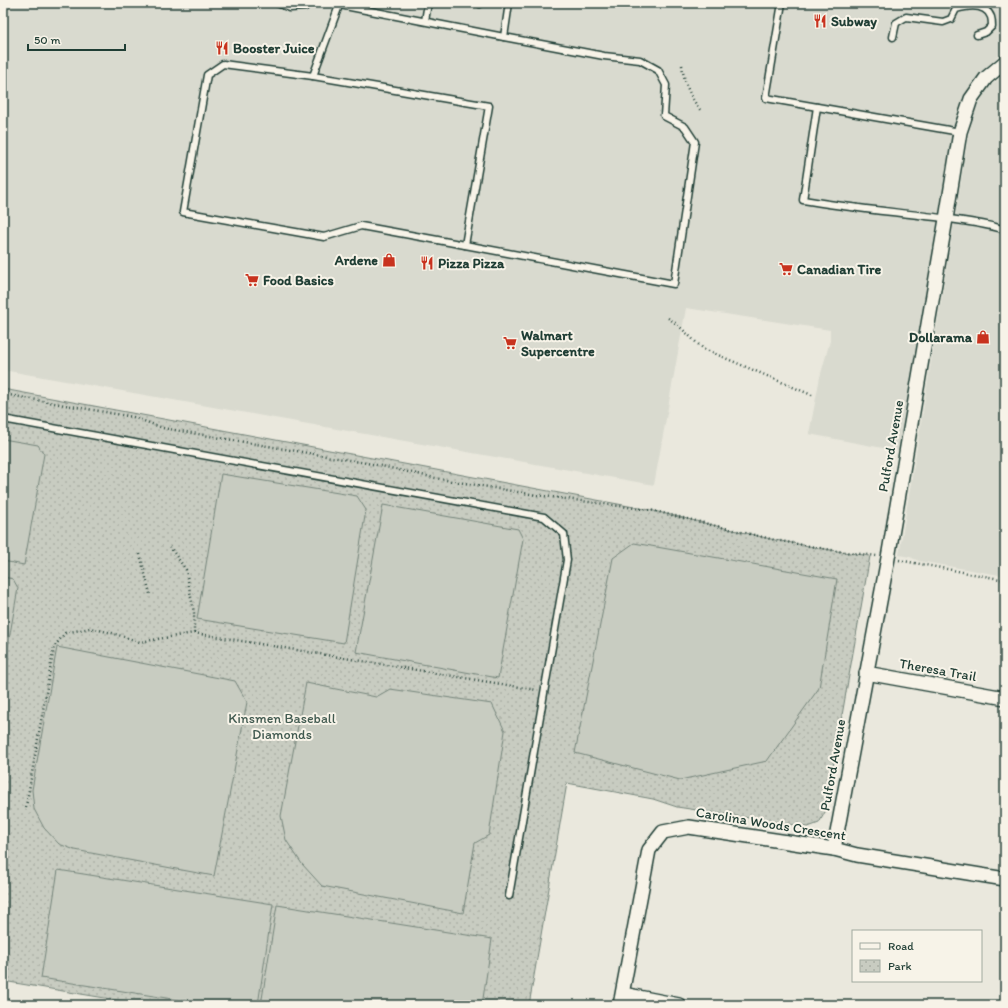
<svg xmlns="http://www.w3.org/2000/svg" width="1008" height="1008" viewBox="0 0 1008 1008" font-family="Itim,sans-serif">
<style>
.built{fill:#d9dacf}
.park{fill:url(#park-dots);stroke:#74847a}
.pitch{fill:#c8ccc1;stroke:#74847a}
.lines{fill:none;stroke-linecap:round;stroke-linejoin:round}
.service-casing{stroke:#1f3d34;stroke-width:9}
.minor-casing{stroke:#1f3d34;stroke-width:16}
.path{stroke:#1f3d34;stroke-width:2.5;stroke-dasharray:1 3;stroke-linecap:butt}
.service{stroke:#f7f3e8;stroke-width:6}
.minor{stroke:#f7f3e8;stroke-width:13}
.labels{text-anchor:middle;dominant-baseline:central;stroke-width:4;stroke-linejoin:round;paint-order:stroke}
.poi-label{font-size:14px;font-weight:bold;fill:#1f3d34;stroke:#f7f3e8;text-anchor:start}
.street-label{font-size:14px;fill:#1f3d34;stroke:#f7f3e8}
.park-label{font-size:14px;fill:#415a50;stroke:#f7f3e8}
</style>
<defs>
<pattern id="park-dots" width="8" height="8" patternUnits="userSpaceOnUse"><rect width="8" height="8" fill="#c8ccc1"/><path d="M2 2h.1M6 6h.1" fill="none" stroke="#abb0a6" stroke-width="1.8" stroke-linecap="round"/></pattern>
</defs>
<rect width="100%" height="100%" fill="#eae8dd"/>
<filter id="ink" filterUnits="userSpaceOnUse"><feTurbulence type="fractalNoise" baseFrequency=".025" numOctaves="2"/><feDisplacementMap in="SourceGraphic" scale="8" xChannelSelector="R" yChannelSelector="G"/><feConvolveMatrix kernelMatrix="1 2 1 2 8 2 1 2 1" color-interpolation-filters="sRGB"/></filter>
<g filter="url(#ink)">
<g class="built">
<polygon points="3,3 1005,3 1005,49 988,66 972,85 961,107 950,149 932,264 899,450 888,449 809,434 820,377 830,341 830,330 686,308 654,485 3,370"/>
<polygon points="1005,74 1005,576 919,561 910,557 899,555 968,138 974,112 988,88"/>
</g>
<polygon class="park" points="3,389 650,510 775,540 837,551 870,556 825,812 819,823 808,827 677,807 653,799 567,783 529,1005 147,1005 3,981"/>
<g class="pitch">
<polygon points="3,439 38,445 44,454 24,565 3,561"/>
<polygon points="221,474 357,496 366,510 344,643 197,619"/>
<polygon points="383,505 518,529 523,539 498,678 356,652"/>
<polygon points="634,543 837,579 819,688 767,761 680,780 575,753 613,558"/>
<polygon points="3,577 13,579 18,588 3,674"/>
<polygon points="57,647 235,681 247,702 214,876 75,850 59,844 44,828 34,809 32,790"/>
<polygon points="306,683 376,697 390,689 492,704 505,731 489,835 475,843 463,913 322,886 302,864 286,840 281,816"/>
<polygon points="58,870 273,904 258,1005 210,1005 41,978"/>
<polygon points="277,905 492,939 482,1005 261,1005"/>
</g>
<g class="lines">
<g class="service-casing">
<g id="service">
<polyline points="277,3 290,8 305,7 308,3"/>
<polyline points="782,3 766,98 960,132"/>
<polyline points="480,4 481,3"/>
<polyline points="340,5 504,37"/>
<polyline points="425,21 428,3"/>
<path d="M893,37L896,23L906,17L943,22L951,19L956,9C967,6 986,3 991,17C992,20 992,24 992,26L986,32L977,35"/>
<polygon points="223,64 313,76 489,106 465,245 361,226 324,237 183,212 207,75"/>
<polyline points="313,76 340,3"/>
<path d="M817,107L803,200C849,208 896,212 942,218C963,221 985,223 1005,230"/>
<polyline points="465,245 674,284 695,142 685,127 664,116 666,85 658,70 640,60 604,56 504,37 509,3"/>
<polyline points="3,419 544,517 564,534 567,560 509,896"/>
</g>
</g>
<g class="minor-casing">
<g id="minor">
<polyline points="866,673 1005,698"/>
<polyline points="834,849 888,558 946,219 960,132 971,99 986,78 1005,62"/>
<polyline points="623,994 679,1005"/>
<polyline points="620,1005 649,850 663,832 689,827 834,849 857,855 1005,879"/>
</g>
</g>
<g class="path">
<path d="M682,65C684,83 690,97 701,111"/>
<path d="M668,318C681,326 691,339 704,349L814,396"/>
<polyline points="3,394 133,417 163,428 372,464 440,479 536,495 650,510 775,540 837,551 877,556"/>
<polyline points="140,554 150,594"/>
<polyline points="899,560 1005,580"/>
<polyline points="194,633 537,690"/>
<polyline points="26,807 54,647 65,633 90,628 112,633 140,642 194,633 194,613 186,570 170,547"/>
</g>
<use href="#service" class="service"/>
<use href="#minor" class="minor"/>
</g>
</g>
<defs>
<g id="restaurant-bare" transform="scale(1.08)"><path d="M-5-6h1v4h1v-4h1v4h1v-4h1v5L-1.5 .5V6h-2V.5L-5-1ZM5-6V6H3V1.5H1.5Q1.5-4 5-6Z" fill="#c8321e" stroke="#f7f3e8" stroke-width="2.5" paint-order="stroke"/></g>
<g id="shop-bare" transform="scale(1.08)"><path d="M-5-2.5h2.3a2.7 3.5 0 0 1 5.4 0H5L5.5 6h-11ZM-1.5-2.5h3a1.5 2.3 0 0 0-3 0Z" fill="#c8321e" stroke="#f7f3e8" stroke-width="2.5" paint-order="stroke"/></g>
<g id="supermarket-bare" transform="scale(1.08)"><path d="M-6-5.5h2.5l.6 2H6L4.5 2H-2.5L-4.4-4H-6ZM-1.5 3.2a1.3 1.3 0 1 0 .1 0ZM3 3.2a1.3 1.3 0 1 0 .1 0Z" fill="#c8321e" stroke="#f7f3e8" stroke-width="2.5" paint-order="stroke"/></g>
</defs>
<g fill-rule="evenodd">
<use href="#restaurant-bare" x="820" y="21"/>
<use href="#restaurant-bare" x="222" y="48"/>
<use href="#shop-bare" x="389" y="260"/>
<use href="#restaurant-bare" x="427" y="263"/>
<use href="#supermarket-bare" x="786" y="269"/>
<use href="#supermarket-bare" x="252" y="280"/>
<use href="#shop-bare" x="983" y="337"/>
<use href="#supermarket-bare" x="510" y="343"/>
</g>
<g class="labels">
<g class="poi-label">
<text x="831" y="21">Subway</text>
<text x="233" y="48">Booster Juice</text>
<text x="378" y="260" text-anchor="end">Ardene</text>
<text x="438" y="263">Pizza Pizza</text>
<text x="797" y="269">Canadian Tire</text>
<text x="263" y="280">Food Basics</text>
<text x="521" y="335">Walmart<tspan x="521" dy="16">Supercentre</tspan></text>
<text x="972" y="337" text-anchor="end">Dollarama</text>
</g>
<g class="street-label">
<text transform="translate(891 446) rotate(-80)">Pulford Avenue</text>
<text transform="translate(938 670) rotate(10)">Theresa Trail</text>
<text transform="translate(833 765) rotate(-80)">Pulford Avenue</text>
<text transform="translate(771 824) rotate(9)">Carolina Woods Crescent</text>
</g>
<g class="park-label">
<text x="282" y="718">Kinsmen Baseball<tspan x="282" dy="16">Diamonds</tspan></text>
</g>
</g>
<rect width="1008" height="1008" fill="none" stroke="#f7f3e8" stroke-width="16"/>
<rect x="8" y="8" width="992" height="992" fill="none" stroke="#1f3d34" stroke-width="1.5" filter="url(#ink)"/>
<rect x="852" y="930" width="130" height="52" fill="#f7f3e8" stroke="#a1aaa0"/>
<rect x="860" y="943" width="20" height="6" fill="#f7f3e8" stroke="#a1aaa0"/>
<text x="888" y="950" font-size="12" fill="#1f3d34">Road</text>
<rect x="860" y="960" width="20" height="12" fill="url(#park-dots)" stroke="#a1aaa0"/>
<text x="888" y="970" font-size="12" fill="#1f3d34">Park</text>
<path d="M28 44v6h97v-6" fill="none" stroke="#1f3d34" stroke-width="2"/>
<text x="34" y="44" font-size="12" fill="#1f3d34" stroke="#f7f3e8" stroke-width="3" paint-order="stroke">50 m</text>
</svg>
